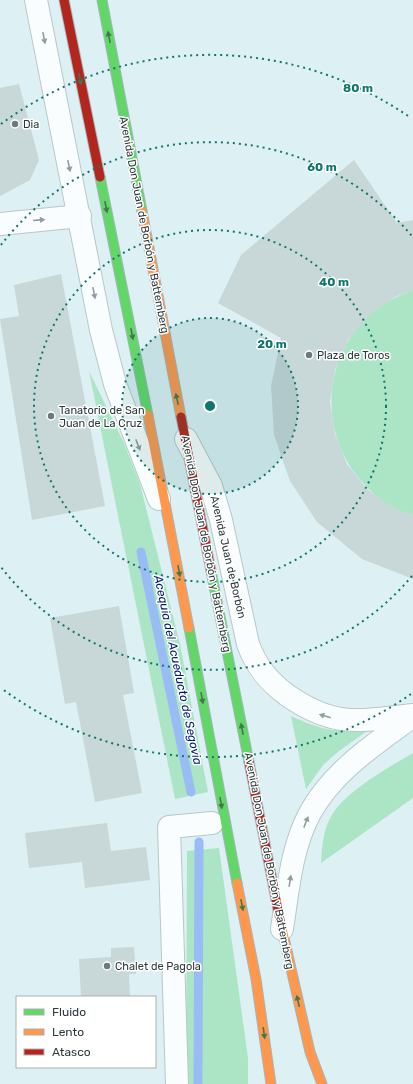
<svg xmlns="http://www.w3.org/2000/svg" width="413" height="1084" viewBox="0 0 413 1084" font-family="Rubik,sans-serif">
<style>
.green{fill:#ace5c5}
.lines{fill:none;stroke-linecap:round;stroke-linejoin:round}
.stream{stroke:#9abcf4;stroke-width:9}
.building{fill:#c8d7d7}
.street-casing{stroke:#b8c7c9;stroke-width:24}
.fast-casing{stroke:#a4b7be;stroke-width:11}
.slow-casing{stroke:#a4b7be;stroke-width:11}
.jam-casing{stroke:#a4b7be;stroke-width:11}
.street{stroke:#fafdfd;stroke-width:22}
.fast{stroke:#63d668;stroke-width:9}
.slow{stroke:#ff974d;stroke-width:9}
.jam{stroke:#b3261e;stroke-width:9}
.oneway{fill:#43784e}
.oneway2{fill:#949c9c}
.ring{fill:none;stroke:#0f766e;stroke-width:2;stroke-dasharray:2 4}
.poi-dot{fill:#6b7a7c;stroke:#fff;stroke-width:1.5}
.labels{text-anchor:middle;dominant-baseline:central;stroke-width:3;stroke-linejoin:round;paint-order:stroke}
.poi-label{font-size:11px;fill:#2d3a3c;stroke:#fff;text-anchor:start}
.street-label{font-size:11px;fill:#2d3a3c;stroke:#fff}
.water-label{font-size:12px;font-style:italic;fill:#021c76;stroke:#fff}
.centre{fill:#0f766e;stroke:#fff;stroke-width:2}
.ring-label{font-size:12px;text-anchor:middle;font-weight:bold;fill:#0f766e;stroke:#fff;stroke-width:3;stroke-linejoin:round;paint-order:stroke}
</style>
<rect width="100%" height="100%" fill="#ddf0f3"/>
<g class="green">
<path d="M413,290V515C407,513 399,511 393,508C379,500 367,488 357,476C319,428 324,358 368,316C381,304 397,296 413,290Z"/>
<polygon points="89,371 124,443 140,484 180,644 208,792 175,799"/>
<path d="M291,716C322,730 333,732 367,731L339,751L324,764L306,789Z"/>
<path d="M413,753V798L321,863C322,847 323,829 332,815C346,791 389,767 413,753Z"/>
<polygon points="219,848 248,1058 248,1084 186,1084 187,851"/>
</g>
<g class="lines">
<g class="stream">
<polyline points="141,552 191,792"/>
<polyline points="198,1084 199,842"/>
</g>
</g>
<g class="building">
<polygon points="19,84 39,160 30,180 0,196 0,88"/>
<polygon points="354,160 397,223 413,220 413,290 395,297 369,315 348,340 335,370 330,402 335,434 347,464 367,489 393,508 413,515 413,579 362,559 317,522 290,481 274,435 271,386 281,338 218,303 241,255"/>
<polygon points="61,274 105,506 32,520 0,319 19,316 14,285"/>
<polygon points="119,606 134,693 123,695 142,793 95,802 76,702 65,704 50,618"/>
<polygon points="107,823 111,851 146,847 150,880 85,888 82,862 29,868 25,833"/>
<polygon points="134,947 136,974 129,974 130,997 81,997 79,959 111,957 111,948"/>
</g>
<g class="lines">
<g class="street-casing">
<g id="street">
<polyline points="36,0 101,330 115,384 159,499"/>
<polyline points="0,224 80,216"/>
<path d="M186,439L211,486L221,520L248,644C256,666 268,681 287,695C334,728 359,721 413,715"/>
<path d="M282,929C288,891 291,848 310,813C333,771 375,744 413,716"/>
<polyline points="177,1084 169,827 212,823"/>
</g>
</g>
<g class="fast-casing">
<g id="fast">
<polyline points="102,0 142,211"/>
<polyline points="100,177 148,415"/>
<polyline points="211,571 249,762"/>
<polyline points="189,628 237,883"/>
</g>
</g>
<g class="slow-casing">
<g id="slow">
<polyline points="142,211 181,417"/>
<polyline points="148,415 189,628"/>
<polyline points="237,883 256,979 271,1084"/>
<polyline points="280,920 310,1052 322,1084"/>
</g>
</g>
<g class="jam-casing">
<g id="jam">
<polyline points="64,0 100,177"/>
<polyline points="181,417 211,571"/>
<polyline points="249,762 280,920"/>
</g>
</g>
<use href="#street" class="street"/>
<use href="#fast" class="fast"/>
<use href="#slow" class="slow"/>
<use href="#jam" class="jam"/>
</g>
<defs><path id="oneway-solid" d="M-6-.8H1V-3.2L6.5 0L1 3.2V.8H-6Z"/></defs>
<g class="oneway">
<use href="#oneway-solid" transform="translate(109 37) rotate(-101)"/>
<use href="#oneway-solid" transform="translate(80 79) rotate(78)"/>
<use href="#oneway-solid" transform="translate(106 207) rotate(79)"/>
<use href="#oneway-solid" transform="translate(132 334) rotate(79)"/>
<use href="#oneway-solid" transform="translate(177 399) rotate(-102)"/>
<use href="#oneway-solid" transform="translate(179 571) rotate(80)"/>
<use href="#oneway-solid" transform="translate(202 698) rotate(80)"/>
<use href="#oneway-solid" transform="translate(242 729) rotate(-101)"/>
<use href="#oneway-solid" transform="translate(221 803) rotate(80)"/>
<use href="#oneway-solid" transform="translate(242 905) rotate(79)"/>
<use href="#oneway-solid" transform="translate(298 1001) rotate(-103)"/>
<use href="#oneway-solid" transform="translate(264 1033) rotate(82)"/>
</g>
<g class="oneway2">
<use href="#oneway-solid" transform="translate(44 38) rotate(79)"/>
<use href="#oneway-solid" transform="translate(69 166) rotate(78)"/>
<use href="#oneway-solid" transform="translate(39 220) rotate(-5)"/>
<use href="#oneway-solid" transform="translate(94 293) rotate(79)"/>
<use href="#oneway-solid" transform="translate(138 445) rotate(69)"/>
<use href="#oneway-solid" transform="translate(325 716) rotate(-164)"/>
<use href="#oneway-solid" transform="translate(306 822) rotate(-69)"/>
<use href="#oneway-solid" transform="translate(290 881) rotate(-81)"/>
</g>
<circle cx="210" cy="406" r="88" fill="#0f766e" fill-opacity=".12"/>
<g class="ring">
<circle cx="210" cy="406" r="88"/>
<circle cx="210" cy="406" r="176"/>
<path d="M412 576A264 264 0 0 1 1 567M1 245A264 264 0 0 1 412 236"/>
<path d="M411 694A351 351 0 0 1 1 688M1 124A351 351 0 0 1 411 118"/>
</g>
<g class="poi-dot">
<circle cx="15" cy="124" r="4"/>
<circle cx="309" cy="355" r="4"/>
<circle cx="51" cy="416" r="4"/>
<circle cx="107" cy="966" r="4"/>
</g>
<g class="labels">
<g class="poi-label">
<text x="23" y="124">Dia</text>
<text x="317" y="355">Plaza de Toros</text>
<text x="59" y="410">Tanatorio de San<tspan x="59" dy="13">Juan de La Cruz</tspan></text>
<text x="115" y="966">Chalet de Pagola</text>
</g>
<g class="street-label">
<text transform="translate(144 225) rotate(79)">Avenida Don Juan de Borbón y Battemberg</text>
<text transform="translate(206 544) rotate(79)">Avenida Don Juan de Borbón y Battemberg</text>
<text transform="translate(228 557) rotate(77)">Avenida Juan de Borbón</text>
<text transform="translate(269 861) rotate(79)">Avenida Don Juan de Borbón y Battemberg</text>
</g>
<g class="water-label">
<text transform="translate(178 670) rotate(78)">Acequia del Acueducto de Segovia</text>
</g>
</g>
<circle cx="210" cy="406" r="6" class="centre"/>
<g class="ring-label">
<text x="358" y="92">80 m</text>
<text x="322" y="171">60 m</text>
<text x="334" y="286">40 m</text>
<text x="272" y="348">20 m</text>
</g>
<rect x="16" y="996" width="140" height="72" fill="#ffffff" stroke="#abb0b1"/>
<rect x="24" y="1009" width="20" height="6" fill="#63d668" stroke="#abb0b1"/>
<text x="52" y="1016" font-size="12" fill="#2d3a3c">Fluido</text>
<rect x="24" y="1029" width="20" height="6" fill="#ff974d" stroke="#abb0b1"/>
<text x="52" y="1036" font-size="12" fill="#2d3a3c">Lento</text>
<rect x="24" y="1049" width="20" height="6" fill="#b3261e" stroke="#abb0b1"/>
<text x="52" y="1056" font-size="12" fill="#2d3a3c">Atasco</text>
</svg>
